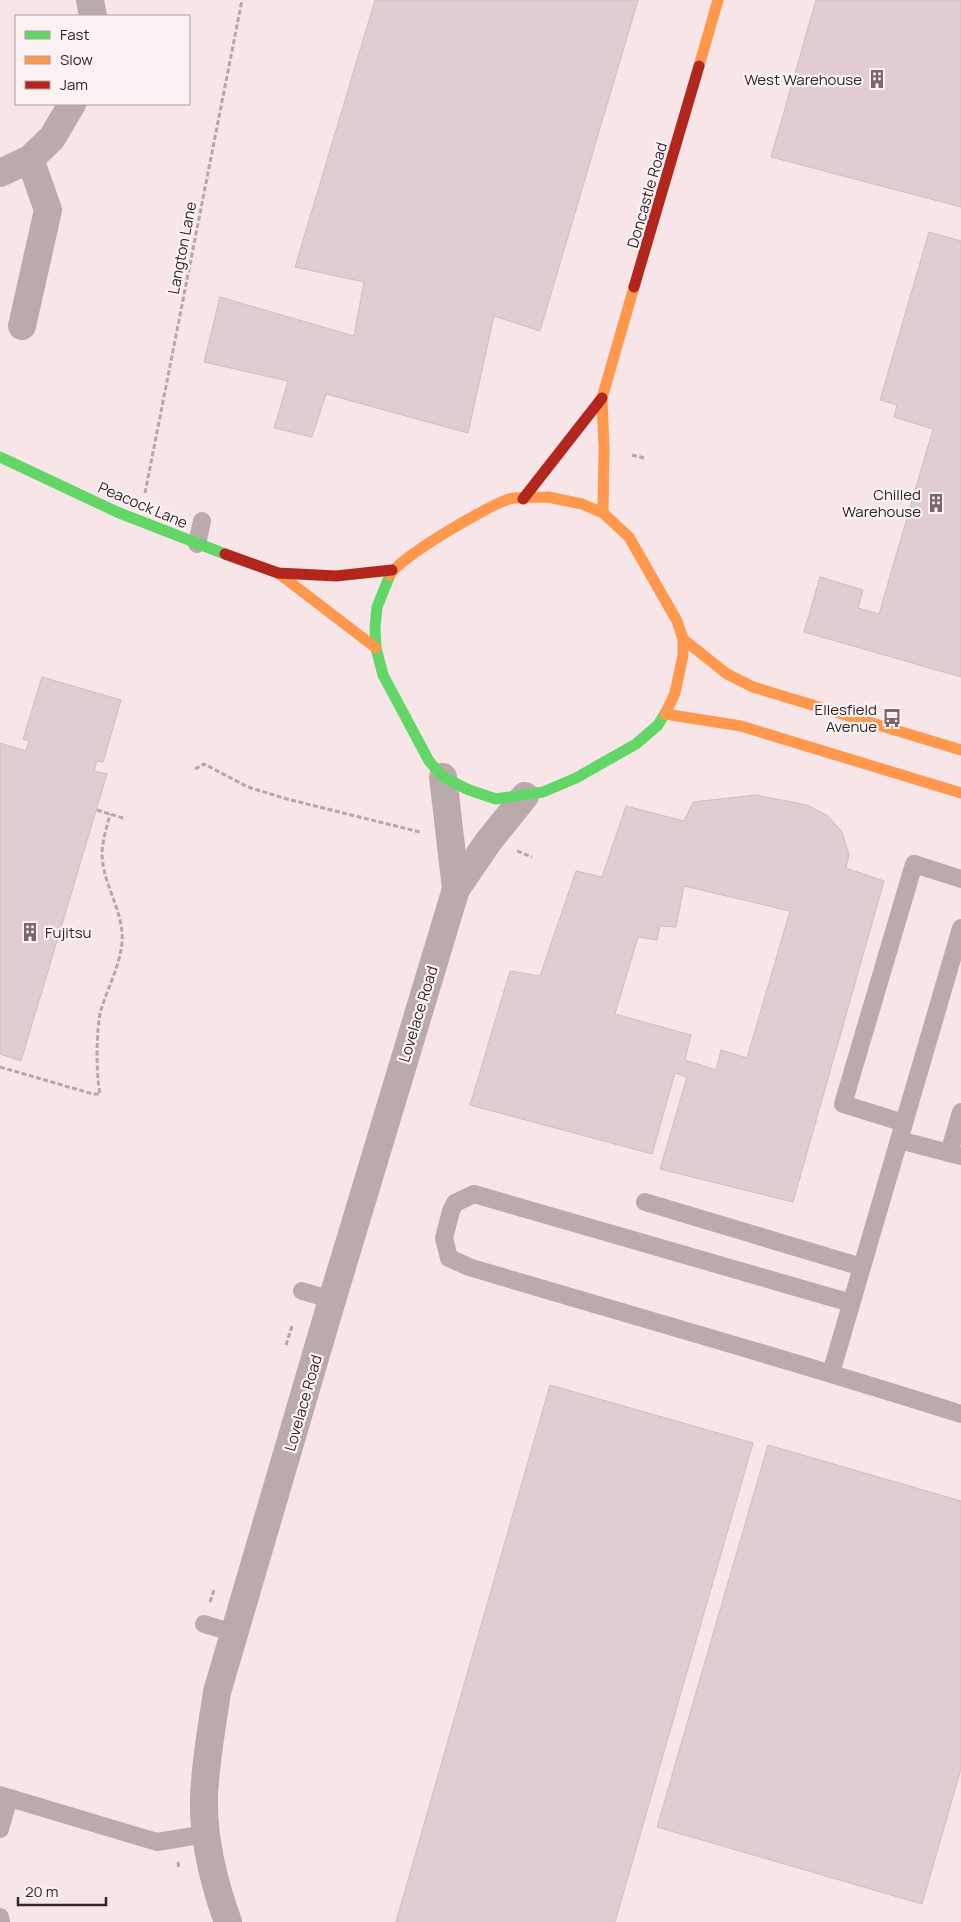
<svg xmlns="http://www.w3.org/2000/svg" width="961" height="1922" viewBox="0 0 961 1922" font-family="Manrope,sans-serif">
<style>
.building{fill:#e1cdd1;stroke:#cdbec0;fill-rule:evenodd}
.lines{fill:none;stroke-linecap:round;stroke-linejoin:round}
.path{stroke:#b6a7a9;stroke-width:3;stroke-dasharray:5 2.5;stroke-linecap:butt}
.lane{stroke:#bbaaac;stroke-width:18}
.street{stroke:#bbaaac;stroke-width:28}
.fast{stroke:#63d668;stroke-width:11}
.slow{stroke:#ff974d;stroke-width:11}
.jam{stroke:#b3261e;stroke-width:11}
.labels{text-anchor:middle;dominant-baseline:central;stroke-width:4.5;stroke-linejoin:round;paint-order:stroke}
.poi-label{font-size:15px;fill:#342427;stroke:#faf2f3;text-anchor:end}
.street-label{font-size:15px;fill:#342427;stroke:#faf2f3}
</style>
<rect width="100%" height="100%" fill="#f7e5e8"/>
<g class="building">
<polygon points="375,0 638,0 540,331 494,316 468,433 326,394 312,437 274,428 288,381 204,362 220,297 354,336 364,282 295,267"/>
<polygon points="816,0 961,0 961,207 771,157"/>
<polygon points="929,232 961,241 961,677 804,632 820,577 863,590 858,608 879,614 933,429 894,417 897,405 880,400"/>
<polygon points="42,677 121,700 103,762 97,761 94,771 107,774 21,1061 0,1054 0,743 26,751 29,741 23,739"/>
<path d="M756,795L807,805L828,816L842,832L849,855L846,868L884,881L793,1202L660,1169L687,1077L675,1073L652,1154L470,1105L510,971L540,976L576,871L602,877L626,806L684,821L693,802ZM684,886L790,911L747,1058L721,1050L716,1070L685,1060L691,1035L615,1014L638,937L657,940L660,926L676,927Z"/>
<polygon points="550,1385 753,1443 615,1922 396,1922"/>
<polygon points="768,1445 961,1501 961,1769 922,1904 657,1827"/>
</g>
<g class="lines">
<g class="path">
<polyline points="632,455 644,458"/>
<polyline points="145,493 242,0"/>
<polyline points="195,769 204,764 248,787 287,799 420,832"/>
<polyline points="97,810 126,819"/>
<polyline points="517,851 532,857"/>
<path d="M0,1067L93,1094H100C96,1076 96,1027 101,1010C108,986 124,959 122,933C120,906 103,882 102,855C102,841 107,827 110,814"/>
<polyline points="286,1345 292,1326"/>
<polyline points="210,1602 214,1590"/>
<polyline points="178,1862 179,1869"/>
</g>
<g class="lane">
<polyline points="197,544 202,521"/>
<polyline points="904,1123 843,1104 914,864 961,879"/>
<polyline points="899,1140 961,1156"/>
<polyline points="949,1153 961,1112"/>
<polyline points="645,1202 862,1267"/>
<polyline points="302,1291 332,1300"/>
<path d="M851,1303L474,1194L455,1203L451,1211L444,1238L449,1258L469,1267C633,1316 798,1362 961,1414"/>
<polyline points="831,1373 961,928"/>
<polyline points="204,1624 234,1633"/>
<polyline points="0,1795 157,1842 206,1834"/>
<polyline points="0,1829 9,1798"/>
<polyline points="0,1917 1,1922"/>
</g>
<g class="street">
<polyline points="90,0 93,16"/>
<polyline points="0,173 30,159 52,138 72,104"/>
<polyline points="22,326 48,210 30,159"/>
<polyline points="443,777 456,889"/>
<path d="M228,1922C214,1883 203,1840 204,1798C205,1762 212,1727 217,1692L332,1300L456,889L488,842L525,796"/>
</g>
<g class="fast">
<polyline points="0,457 117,512 225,554"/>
<polyline points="390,575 377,607 375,628 376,648 383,675 429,761 443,777 469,790 496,799 543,792 576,778 636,744 658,725 667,710"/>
</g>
<g class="slow">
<polyline points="699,66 718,0"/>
<polyline points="548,497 582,504 603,513 629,537 677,621 683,639 683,655 675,693 667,710"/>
<polyline points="603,513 604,448 602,398 634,287"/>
<polyline points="278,573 376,648"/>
<path d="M390,575C398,558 489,505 509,499C521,496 536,498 548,497"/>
<polyline points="683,639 727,674 753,687 961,750"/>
<polyline points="665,714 741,726 961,793"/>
</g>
<g class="jam">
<polyline points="634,287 699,66"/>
<polyline points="523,499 602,398"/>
<polyline points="225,554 278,573 336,576 392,570"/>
</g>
</g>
<defs>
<g id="building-bare" transform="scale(1.5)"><path d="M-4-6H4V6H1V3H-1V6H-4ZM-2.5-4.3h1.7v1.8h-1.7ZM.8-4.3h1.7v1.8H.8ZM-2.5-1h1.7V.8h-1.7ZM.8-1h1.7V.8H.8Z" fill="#78686b" stroke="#faf2f3" stroke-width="2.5" paint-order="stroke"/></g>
<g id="bus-bare" transform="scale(1.5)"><path d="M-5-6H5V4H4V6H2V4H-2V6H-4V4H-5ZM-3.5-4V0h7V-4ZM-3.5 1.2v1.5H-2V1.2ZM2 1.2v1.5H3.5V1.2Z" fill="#78686b" stroke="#faf2f3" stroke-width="2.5" paint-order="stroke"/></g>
</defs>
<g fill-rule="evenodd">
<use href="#building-bare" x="877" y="79"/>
<use href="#building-bare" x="936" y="503"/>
<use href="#bus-bare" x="892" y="718"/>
<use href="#building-bare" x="30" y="932"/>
</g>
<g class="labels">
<g class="poi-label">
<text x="862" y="79">West Warehouse</text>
<text x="921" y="494">Chilled<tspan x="921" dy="17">Warehouse</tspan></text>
<text x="877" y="709">Ellesfield<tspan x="877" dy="17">Avenue</tspan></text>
<text x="45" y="932" text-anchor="start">Fujitsu</text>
</g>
<g class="street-label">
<text transform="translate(647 195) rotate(-74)">Doncastle Road</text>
<text transform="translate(182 248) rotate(-79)">Langton Lane</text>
<text transform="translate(143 505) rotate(23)">Peacock Lane</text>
<text transform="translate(418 1014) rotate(-73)">Lovelace Road</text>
<text transform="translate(303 1403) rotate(-74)">Lovelace Road</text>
</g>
</g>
<rect x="15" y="15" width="175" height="90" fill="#faf2f3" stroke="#aba0a1"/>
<rect x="25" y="31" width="25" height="8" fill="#63d668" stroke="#aba0a1"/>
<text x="60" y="40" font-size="15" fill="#342427">Fast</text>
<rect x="25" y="56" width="25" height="8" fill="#ff974d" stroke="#aba0a1"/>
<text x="60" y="65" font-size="15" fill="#342427">Slow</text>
<rect x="25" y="81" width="25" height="8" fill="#b3261e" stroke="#aba0a1"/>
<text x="60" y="90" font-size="15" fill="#342427">Jam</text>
<path d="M18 1897v8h88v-8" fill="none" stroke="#342427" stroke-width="2.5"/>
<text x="25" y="1897" font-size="15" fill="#342427" stroke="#faf2f3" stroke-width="4" paint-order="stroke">20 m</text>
</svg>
